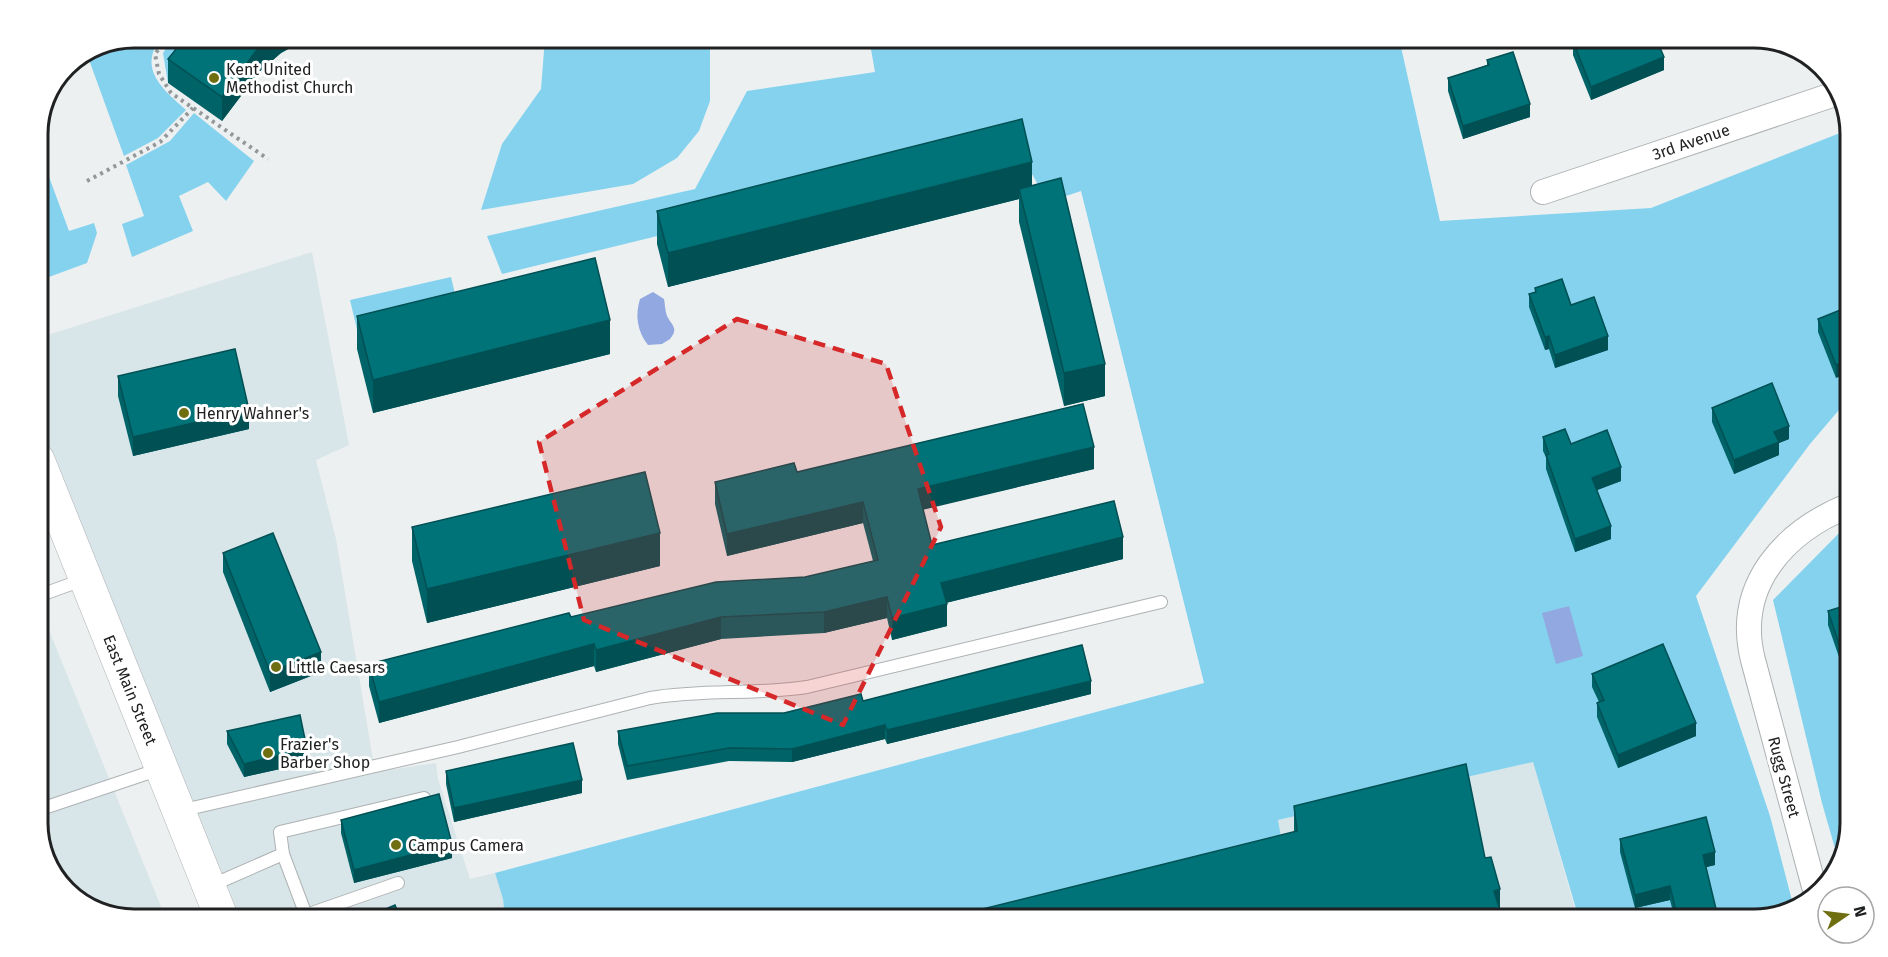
<svg xmlns="http://www.w3.org/2000/svg" width="1888" height="957" viewBox="0 0 1888 957" font-family="'Fira Sans',sans-serif">
<style>
.built{fill:#d8e5e9}
.green{fill:#85d2ee}
.water{fill:#92a8e0}
.lines{fill:none;stroke-linecap:round;stroke-linejoin:round}
.lane-casing{stroke:#aeb2b3;stroke-width:14}
.street-casing{stroke:#aeb2b3;stroke-width:26}
.primary-casing{stroke:#aeb2b3;stroke-width:34}
.path{stroke:#949798;stroke-width:4;stroke-dasharray:3 4.5;stroke-linecap:butt}
.lane{stroke:#fff;stroke-width:12}
.street{stroke:#fff;stroke-width:24}
.primary{stroke:#fff;stroke-width:33}
.wall{fill:#006367}
.shaded-wall{fill:#005054}
.building{fill:#007378;stroke:#005054;stroke-width:1.5}
.marked{fill:#d62828;fill-opacity:0.2;stroke:#d62828;stroke-width:4.5;stroke-dasharray:12 8;stroke-linejoin:round}
.poi-dot{fill:#6f6f12;stroke:#fff;stroke-width:2}
.labels{text-anchor:middle;dominant-baseline:central;stroke-width:6;stroke-linejoin:round;paint-order:stroke}
.poi-label{font-size:16px;fill:#202122;stroke:#fff;text-anchor:start}
.street-label{font-size:16px;fill:#202122;stroke:#fff}
.rim{fill:none;stroke:#202122;stroke-width:3}
</style>
<rect width="100%" height="100%" fill="#ecf0f1"/>
<g class="built">
<polygon points="312,252 349,445 316,460 336,539 375,772 436,763 438,779 470,879 495,873 503,899 505,919 222,919 38,461 38,338"/>
<polygon points="38,603 166,919 134,919 92,910 54,877 38,830"/>
<polygon points="1533,762 1578,919 968,919 1282,843 1278,820"/>
</g>
<g class="green">
<path d="M134,38H161C137,69 164,90 186,110L158,138L124,156L88,57Z"/>
<polygon points="173,38 193,38 179,69 168,83 163,53"/>
<polygon points="545,38 710,38 710,101 699,131 677,158 633,184 481,210 502,144 541,89"/>
<polygon points="869,38 1399,38 1440,221 1651,208 1850,129 1850,397 1810,444 1696,596 1770,816 1794,908 1754,919 1579,919 1533,762 1278,820 1282,843 971,919 505,919 503,899 495,873 1204,683 1081,191 1048,202 1017,148 502,274 487,236 695,189 747,91 875,72"/>
<polygon points="194,113 254,161 226,201 208,182 179,196 193,231 132,257 122,224 144,216 126,165 170,141"/>
<polygon points="38,147 69,231 94,223 97,233 87,263 38,281"/>
<polygon points="451,277 460,315 359,338 350,300"/>
<polygon points="1850,522 1850,823 1840,866 1822,803 1773,600"/>
</g>
<g class="water">
<path d="M653,292L664,299C665,304 665,311 667,316C672,326 679,328 670,339L662,344L648,345C637,331 635,315 640,299Z"/>
<polygon points="1569,606 1583,656 1556,664 1542,613"/>
</g>
<g class="lines">
<g class="lane-casing">
<g id="lane">
<polyline points="38,596 85,579"/>
<polyline points="38,810 160,769"/>
<path d="M179,811L458,747L650,698C703,689 755,695 807,687L1161,602"/>
<polyline points="283,854 306,915 398,883"/>
<polyline points="210,886 283,854 280,832 424,798"/>
<polyline points="293,919 306,915"/>
</g>
</g>
<g class="street-casing">
<g id="street">
<polyline points="1543,192 1838,93"/>
<path d="M1816,894L1753,660C1734,585 1785,531 1850,505"/>
</g>
</g>
<g class="primary-casing">
<polyline id="primary" points="38,460 222,919"/>
</g>
<g class="path">
<polyline points="167,38 155,54 159,74 171,93 268,159"/>
<polyline points="87,181 160,142 193,108"/>
</g>
<use href="#lane" class="lane"/>
<use href="#street" class="street"/>
<use href="#primary" class="primary"/>
</g>
<g class="wall">
<polygon points="185,38 308,38 281,53 259,72 222,121 168,83 168,59"/>
<polygon points="1573,41 1664,70 1591,100 1573,55"/>
<polygon points="1487,60 1530,117 1463,139 1448,91 1448,78 1487,65"/>
<polygon points="1032,186 1105,396 1064,406 1019,222 1019,199 668,287 657,244 657,211"/>
<polygon points="1535,288 1571,305 1608,350 1555,368 1549,349 1545,350 1529,307 1529,294 1535,292"/>
<polygon points="1850,306 1836,378 1818,332 1818,319"/>
<polygon points="357,316 610,354 373,413 357,349"/>
<polygon points="118,376 249,429 133,456 118,396"/>
<polygon points="1712,408 1789,439 1779,443 1779,455 1734,474 1712,422"/>
<polygon points="1543,437 1571,444 1621,481 1597,490 1611,539 1575,552 1546,469 1546,457 1543,451"/>
<polygon points="1094,469 923,509 932,545 1123,559 946,603 947,626 892,640 887,618 824,633 721,639 596,672 594,666 379,723 369,686 369,664 571,617 805,577 873,561 863,523 727,556 715,504 715,482 797,472"/>
<polygon points="412,527 660,566 427,623 412,561"/>
<polygon points="223,553 321,672 270,692 223,572"/>
<polygon points="1850,604 1850,657 1840,660 1828,625 1828,611"/>
<polygon points="1592,674 1696,736 1618,768 1597,717 1597,703 1599,702 1592,687"/>
<polygon points="1091,694 887,744 885,739 792,762 729,761 627,780 618,744 618,731 784,713 863,701"/>
<polygon points="227,731 307,763 244,777 227,744"/>
<polygon points="446,771 582,793 454,822 446,784"/>
<polygon points="1294,806 1485,858 1500,910 1294,832"/>
<polygon points="341,820 452,858 354,883 341,833"/>
<polygon points="1620,839 1715,865 1706,867 1717,913 1729,920 1675,920 1670,900 1635,908 1620,852"/>
</g>
<g class="shaded-wall">
<polygon points="271,38 308,38 281,53 259,72 222,121 222,97 259,47"/>
<polygon points="1664,57 1664,70 1591,100 1591,87"/>
<polygon points="1530,104 1530,117 1463,139 1463,126"/>
<polygon points="1032,162 1032,195 1019,189 1019,199 668,287 668,253"/>
<polygon points="610,320 610,354 373,413 373,380"/>
<polygon points="1549,336 1549,349 1545,350 1545,337"/>
<polygon points="1608,336 1608,350 1555,368 1555,355"/>
<polygon points="1850,359 1850,373 1836,378 1836,365"/>
<polygon points="1105,364 1105,396 1064,406 1064,373"/>
<polygon points="249,410 249,429 133,456 133,437"/>
<polygon points="1789,426 1789,439 1779,443 1779,455 1734,474 1734,460 1774,432"/>
<polygon points="1094,447 1094,469 918,511 918,489"/>
<polygon points="1621,467 1621,481 1592,492 1592,478"/>
<polygon points="863,502 863,523 727,556 727,534"/>
<polygon points="1611,526 1611,539 1575,552 1575,539"/>
<polygon points="660,533 660,566 427,623 427,589"/>
<polygon points="1123,537 1123,559 941,604 941,583"/>
<polygon points="887,597 887,618 824,633 824,612"/>
<polygon points="947,604 947,626 892,640 892,618"/>
<polygon points="721,617 721,639 596,672 596,650"/>
<polygon points="1850,643 1850,657 1840,660 1840,647"/>
<polygon points="594,644 594,666 379,723 379,702"/>
<polygon points="321,652 321,672 270,692 270,672"/>
<polygon points="1091,681 1091,694 887,744 887,730"/>
<polygon points="1696,723 1696,736 1618,768 1618,755"/>
<polygon points="885,725 885,739 792,762 792,749"/>
<polygon points="307,749 307,763 244,777 244,764"/>
<polygon points="582,780 582,793 454,822 454,808"/>
<polygon points="452,844 452,858 354,883 354,870"/>
<polygon points="1715,852 1715,865 1703,868 1703,855"/>
<polygon points="1670,886 1670,900 1635,908 1635,895"/>
<polygon points="1500,889 1500,914 1494,891"/>
</g>
<g class="building">
<polygon points="185,38 271,38 259,47 222,97 168,59"/>
<polygon points="1582,38 1656,38 1664,57 1591,87 1573,41"/>
<polygon points="1513,52 1530,104 1463,126 1448,78 1489,65 1487,60"/>
<polygon points="1022,119 1032,162 668,253 657,211"/>
<polygon points="1061,178 1105,364 1064,373 1019,189"/>
<polygon points="595,258 610,320 373,380 357,316"/>
<polygon points="1562,279 1571,305 1594,297 1608,336 1555,355 1549,336 1545,337 1529,294 1536,292 1535,288"/>
<polygon points="1850,306 1850,359 1836,365 1818,319"/>
<polygon points="235,349 249,410 133,437 118,376"/>
<polygon points="1772,383 1789,426 1774,432 1779,442 1734,460 1712,408"/>
<polygon points="1083,404 1094,447 918,489 932,545 1114,501 1123,537 941,583 947,604 892,618 887,597 824,612 721,617 596,650 594,644 379,702 369,664 569,613 571,617 716,582 805,577 878,560 863,502 727,534 715,482 794,463 797,472"/>
<polygon points="1565,429 1571,444 1607,430 1621,467 1592,478 1611,526 1575,539 1546,455 1549,454 1543,437"/>
<polygon points="645,472 660,533 427,589 412,527"/>
<polygon points="273,533 321,652 270,672 223,553"/>
<polygon points="1850,604 1850,643 1840,647 1828,611"/>
<polygon points="1663,644 1696,723 1618,755 1597,703 1604,700 1592,674"/>
<polygon points="1082,645 1091,681 887,730 885,725 792,749 729,748 627,766 618,731 717,713 784,713 861,694 863,701"/>
<polygon points="300,715 307,749 244,764 227,731"/>
<polygon points="573,743 582,780 454,808 446,771"/>
<polygon points="1466,764 1485,858 1491,857 1500,889 1494,891 1503,920 938,920 1297,831 1294,806"/>
<polygon points="439,794 452,844 354,870 341,820"/>
<polygon points="1706,817 1715,852 1703,855 1717,913 1727,910 1729,920 1678,920 1670,886 1635,895 1620,839"/>
<polygon points="395,905 401,920 360,920"/>
</g>
<path class="marked" d="M737,319L886,364L941,527L843,725L584,620L539,442Z"/>
<g class="poi-dot">
<circle cx="214" cy="78" r="6"/>
<circle cx="184" cy="413" r="6"/>
<circle cx="276" cy="667" r="6"/>
<circle cx="268" cy="753" r="6"/>
<circle cx="396" cy="845" r="6"/>
</g>
<g class="labels">
<g class="poi-label">
<text x="226" y="69">Kent United<tspan x="226" dy="18">Methodist Church</tspan></text>
<text x="196" y="413">Henry Wahner's</text>
<text x="288" y="667">Little Caesars</text>
<text x="280" y="744">Frazier's<tspan x="280" dy="18">Barber Shop</tspan></text>
<text x="408" y="845">Campus Camera</text>
</g>
<g class="street-label">
<text transform="translate(1691 142) rotate(-19)">3rd Avenue</text>
<text transform="translate(130 690) rotate(68)">East Main Street</text>
<text transform="translate(1784 777) rotate(75)">Rugg Street</text>
</g>
</g>
<path d="M0 0H1888V957H0ZM134 48H1754A86 86 0 0 1 1840 134V823A86 86 0 0 1 1754 909H134A86 86 0 0 1 48 823V134A86 86 0 0 1 134 48Z" fill="#fff" fill-rule="evenodd"/>
<path class="rim" d="M134 48H1754A86 86 0 0 1 1840 134V823A86 86 0 0 1 1754 909H134A86 86 0 0 1 48 823V134A86 86 0 0 1 134 48Z"/>
<g transform="translate(1846 915) rotate(76)"><circle r="28" fill="#ffffff" stroke="#a6a6a7" stroke-width="1.5"/>
<path d="M0-4.5L10 22L0 15L-10 22Z" fill="#6f6f12"/>
<text y="-9" font-size="16" font-weight="bold" text-anchor="middle" fill="#202122">N</text>
</g>
</svg>
